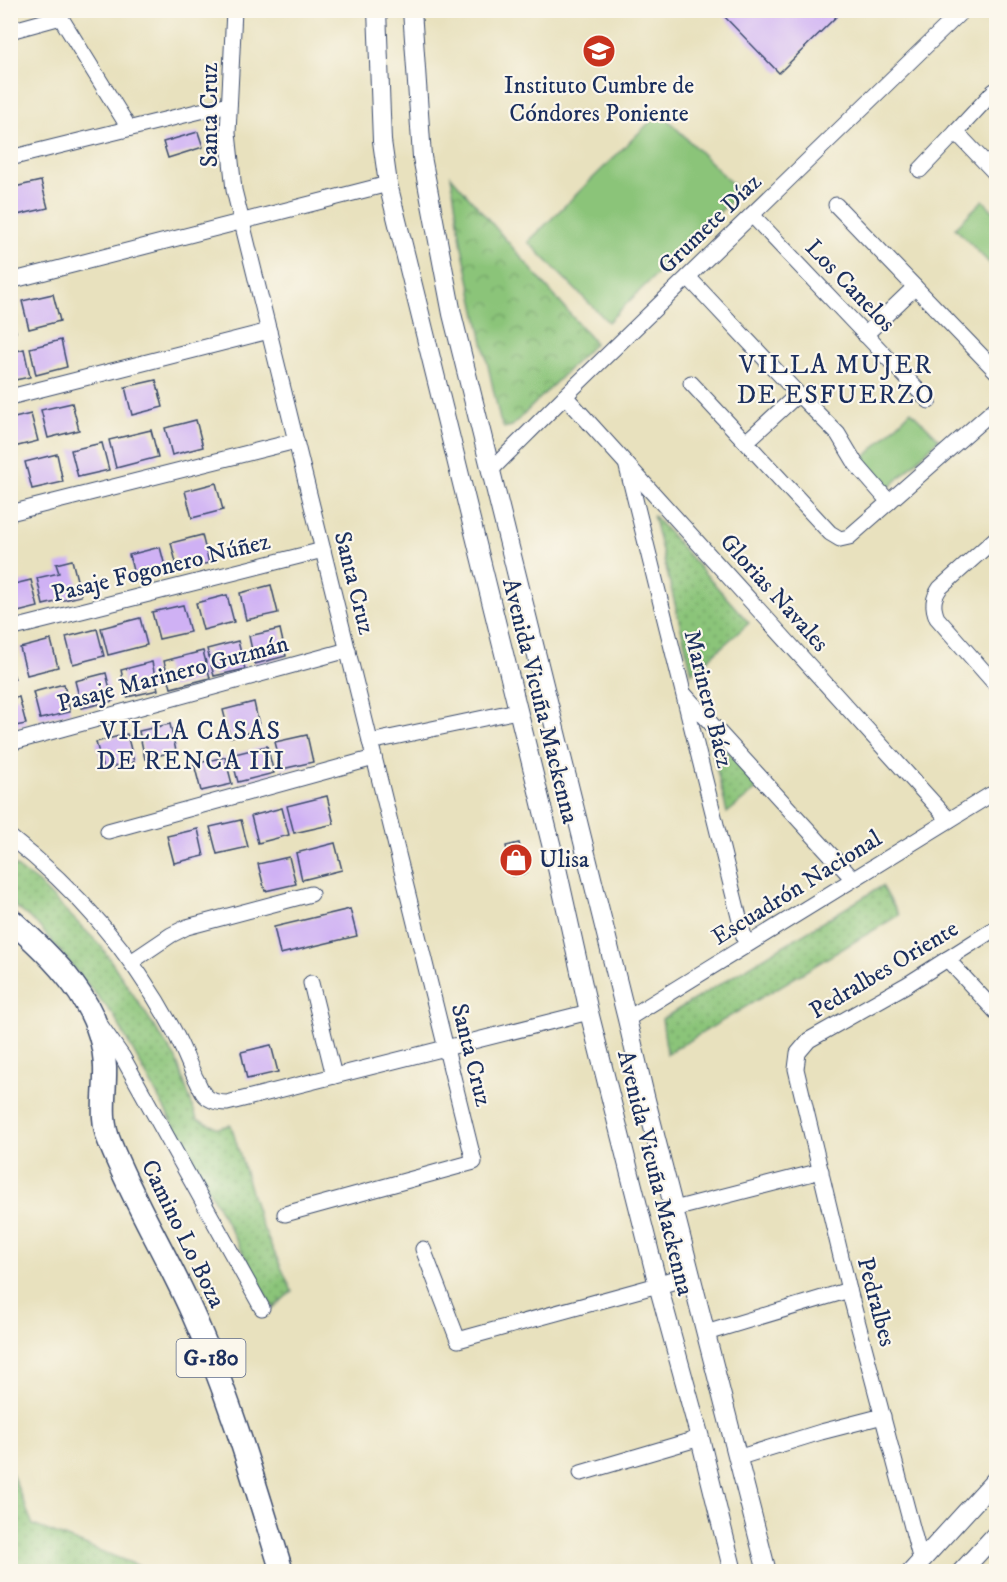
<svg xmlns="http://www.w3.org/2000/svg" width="1007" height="1582" viewBox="0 0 1007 1582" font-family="'IM FELL DW Pica',serif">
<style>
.grass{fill:url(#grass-dots);stroke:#537a6c;stroke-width:1.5}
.park{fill:url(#park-crowns);stroke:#537a6c;stroke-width:1.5}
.pitch{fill:#8bc479;stroke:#537a6c;stroke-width:1.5}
.building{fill:#cfb1f4}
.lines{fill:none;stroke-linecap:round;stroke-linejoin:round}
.minor-casing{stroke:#3a4a6c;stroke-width:17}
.tertiary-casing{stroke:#3a4a6c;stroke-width:20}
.primary-casing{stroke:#3a4a6c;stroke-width:25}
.minor{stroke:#fff;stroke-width:15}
.tertiary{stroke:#fff;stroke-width:18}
.primary{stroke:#fff;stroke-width:22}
.labels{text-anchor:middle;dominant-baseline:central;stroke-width:4.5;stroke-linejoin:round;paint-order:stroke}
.shield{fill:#fbf7ec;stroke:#5e6b89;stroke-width:1.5}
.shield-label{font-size:22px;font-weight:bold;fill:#1b2f5e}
.poi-label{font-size:24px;fill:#1b2f5e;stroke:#fbf7ec}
.street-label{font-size:24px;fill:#1b2f5e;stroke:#fbf7ec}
.neighbourhood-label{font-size:26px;letter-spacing:1.5px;fill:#1b2f5e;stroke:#fbf7ec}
</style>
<defs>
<pattern id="grass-dots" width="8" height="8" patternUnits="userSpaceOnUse" patternTransform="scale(1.5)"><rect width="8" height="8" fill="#8bc479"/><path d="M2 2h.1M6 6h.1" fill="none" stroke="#71a066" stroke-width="1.8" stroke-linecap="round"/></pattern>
<pattern id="park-crowns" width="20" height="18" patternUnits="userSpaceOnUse" patternTransform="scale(1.5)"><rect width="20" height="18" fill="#8bc479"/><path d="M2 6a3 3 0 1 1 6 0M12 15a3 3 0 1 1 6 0" fill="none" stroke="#71a066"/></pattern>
</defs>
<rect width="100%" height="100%" fill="#fbf7ec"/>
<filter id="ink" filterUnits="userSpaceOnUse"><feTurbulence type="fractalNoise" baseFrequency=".0167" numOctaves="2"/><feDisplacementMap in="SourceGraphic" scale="12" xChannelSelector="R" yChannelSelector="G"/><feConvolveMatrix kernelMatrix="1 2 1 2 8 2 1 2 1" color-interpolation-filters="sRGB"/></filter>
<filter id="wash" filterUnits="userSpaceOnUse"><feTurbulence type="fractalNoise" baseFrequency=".008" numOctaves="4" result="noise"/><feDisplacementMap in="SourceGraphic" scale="24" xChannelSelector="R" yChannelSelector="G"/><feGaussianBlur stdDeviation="1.35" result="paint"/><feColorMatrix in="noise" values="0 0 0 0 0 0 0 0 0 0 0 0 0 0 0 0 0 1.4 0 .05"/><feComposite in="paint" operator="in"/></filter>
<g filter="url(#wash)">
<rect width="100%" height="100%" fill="#e8e1be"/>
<g class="grass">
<polygon points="653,515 749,623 692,673"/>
<polygon points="706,724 758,788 727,813"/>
<polygon points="10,862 38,883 101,946 176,1059 197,1119 218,1128 231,1125 259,1219 292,1291 273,1308 114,1016 37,924 11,903"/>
<polygon points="882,886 899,915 667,1054 662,1019"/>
<polygon points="10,1469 33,1525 152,1571 11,1571"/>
</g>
<polygon class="park" points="451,176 595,343 512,426 504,428 500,420 462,247"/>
<g class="pitch">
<polygon points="660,112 740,192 608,322 528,242"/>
<polygon points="983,200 996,214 996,270 955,228"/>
<polygon points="911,411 939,439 890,487 862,460"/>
</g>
<g id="blocks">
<g class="building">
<polygon points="725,10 843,10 779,73 722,14"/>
<polygon points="198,132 203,147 168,158 163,142"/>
<polygon points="41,181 48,208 17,215 10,188"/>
<polygon points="53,294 60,321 29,329 22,301"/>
<polygon points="10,312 16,332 10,333"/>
<polygon points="61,340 67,367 36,375 30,348"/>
<polygon points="24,349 30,377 10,381 10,353"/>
<polygon points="156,380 163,407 132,415 125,387"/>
<polygon points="72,403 79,430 48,438 41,410"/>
<polygon points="31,414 38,441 10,448 10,419"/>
<polygon points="196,420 203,447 172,455 165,428"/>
<polygon points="151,430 158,457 116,468 109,440"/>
<polygon points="102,443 109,470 78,477 71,450"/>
<polygon points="57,454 63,482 32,489 25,462"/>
<polygon points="216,483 223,510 192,518 185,491"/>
<polygon points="202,535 209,563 178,570 171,543"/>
<polygon points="160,547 167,574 136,582 129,555"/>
<polygon points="72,560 81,596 43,605 37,578 59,573 56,564"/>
<polygon points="31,580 38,607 10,614 10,585"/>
<polygon points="271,585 278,613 246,620 240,593"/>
<polygon points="227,595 234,622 203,630 196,603"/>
<polygon points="183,605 190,632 159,639 152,612"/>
<polygon points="140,618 147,645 108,655 101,628"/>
<polygon points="97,629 104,656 73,664 66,637"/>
<polygon points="280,629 286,656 255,664 249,636"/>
<polygon points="51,640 58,667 27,675 20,648"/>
<polygon points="238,641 245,669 214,676 207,649"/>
<polygon points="203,651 210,678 171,688 164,661"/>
<polygon points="152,662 158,690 127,697 121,670"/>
<polygon points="10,665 15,679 10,680"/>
<polygon points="106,673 113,701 82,708 75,681"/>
<polygon points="64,684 70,712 40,719 33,692"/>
<polygon points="19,697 26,724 10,727 10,699"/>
<polygon points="254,702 260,730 230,737 223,710"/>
<polygon points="170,724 176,751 145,759 139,731"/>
<polygon points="127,734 134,762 103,769 96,742"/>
<polygon points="307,735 313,762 282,769 275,742"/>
<polygon points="267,746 274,773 238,782 231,755"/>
<polygon points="225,757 232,784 201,791 194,764"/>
<polygon points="327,796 334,824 294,833 287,806"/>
<polygon points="282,808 289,835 258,843 251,816"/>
<polygon points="241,820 248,847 217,854 210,827"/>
<polygon points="198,829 204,856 174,863 167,836"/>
<polygon points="335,843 342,870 302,880 296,853"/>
<polygon points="519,843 527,873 513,876 506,846"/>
<polygon points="289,857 296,884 265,891 258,864"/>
<polygon points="350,909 357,936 280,954 274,927"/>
<polygon points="271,1045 278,1072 247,1079 241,1052"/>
</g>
</g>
</g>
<g filter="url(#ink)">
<use href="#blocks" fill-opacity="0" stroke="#3a4a6c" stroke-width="1.5"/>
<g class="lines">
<g class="minor-casing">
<g id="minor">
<polyline points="56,10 129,128"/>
<polyline points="234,10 228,133 234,190 474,1162 285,1214"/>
<polyline points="10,31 61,17"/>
<polyline points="994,91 956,132 996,174"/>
<polyline points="10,158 229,104"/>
<polyline points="920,170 956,132"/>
<polyline points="836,205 996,371"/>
<polyline points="752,215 916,388 929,401"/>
<polyline points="688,277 798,394 838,434 856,464 889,502"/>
<polyline points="10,281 388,184"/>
<polyline points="865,335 915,287"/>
<polyline points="691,383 830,533 840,539 849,537 996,408"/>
<polyline points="565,396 949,820"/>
<polyline points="10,397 269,331"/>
<polyline points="746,442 798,394"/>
<polyline points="627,467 746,945"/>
<polyline points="490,471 565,396 963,10"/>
<polyline points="10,513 296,441"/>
<path d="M996,538L940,588C933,598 932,606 937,618L996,685"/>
<polyline points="10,629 323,550"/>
<polyline points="685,695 853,879"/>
<polyline points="370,742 517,711"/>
<polyline points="10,743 348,650"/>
<polyline points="108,831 374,758"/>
<path d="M10,837C78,890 133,955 174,1031C182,1046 188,1062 195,1077C198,1082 200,1088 203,1093C209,1101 218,1103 227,1103L589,1012"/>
<polyline points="947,959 996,1012"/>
<polyline points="131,962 171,935 187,927 311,894"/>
<polyline points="311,983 334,1076"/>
<polyline points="627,1019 990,795"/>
<polyline points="101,1026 122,1056 262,1308"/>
<polyline points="674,1209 821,1171"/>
<polyline points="423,1249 458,1340 658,1285"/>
<polyline points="706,1333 849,1290"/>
<polyline points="737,1458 821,1432 883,1416"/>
<polyline points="581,1473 700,1438"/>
<polyline points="921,1561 849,1290 796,1069 798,1053 809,1040 908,984 996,928"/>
</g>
</g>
<g class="tertiary-casing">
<g id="tertiary">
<polyline points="377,10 382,141 388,184 557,868 589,1012 658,1285 700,1438 733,1572"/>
<polyline points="412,10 422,157 452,314 627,1019 645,1096 767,1572"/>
<polyline points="658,1285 690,1275"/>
<polyline points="911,1572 996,1479"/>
<polyline points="961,1572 996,1534"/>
</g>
</g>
<g class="primary-casing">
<path id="primary" d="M10,919C54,959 103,1004 105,1067C106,1093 99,1118 110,1143C133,1201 166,1254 191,1310C229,1394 255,1484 282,1572"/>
</g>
<use href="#minor" class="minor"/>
<use href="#tertiary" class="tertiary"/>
<use href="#primary" class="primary"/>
</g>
</g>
<defs>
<g id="school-disc" transform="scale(1.725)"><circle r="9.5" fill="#c8321e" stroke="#fbf7ec"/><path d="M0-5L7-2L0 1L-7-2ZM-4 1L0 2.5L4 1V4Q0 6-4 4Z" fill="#fff"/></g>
<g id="shop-disc" transform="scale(1.725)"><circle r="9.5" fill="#c8321e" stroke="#fbf7ec"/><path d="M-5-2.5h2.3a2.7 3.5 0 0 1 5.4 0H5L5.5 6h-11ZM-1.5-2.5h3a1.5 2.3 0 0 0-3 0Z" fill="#fff"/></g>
</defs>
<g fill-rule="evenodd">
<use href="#school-disc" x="599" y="51"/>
<use href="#shop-disc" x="516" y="860"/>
</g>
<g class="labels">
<rect class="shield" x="176.5" y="1339" width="69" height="38" rx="4.5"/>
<g class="shield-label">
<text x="211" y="1358">G-180</text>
</g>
<g class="poi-label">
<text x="599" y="86">Instituto Cumbre de<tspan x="599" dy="28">Cóndores Poniente</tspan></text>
<text x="539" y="860" text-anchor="start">Ulisa</text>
</g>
<g class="street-label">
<text transform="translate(210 115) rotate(-90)">Santa Cruz</text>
<text transform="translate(710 224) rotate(-44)">Grumete Díaz</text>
<text transform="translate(850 286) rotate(46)">Los Canelos</text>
<text transform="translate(161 568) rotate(-14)">Pasaje Fogonero Núñez</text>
<text transform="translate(354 583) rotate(76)">Santa Cruz</text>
<text transform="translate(774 593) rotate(48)">Glorias Navales</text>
<text transform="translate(173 674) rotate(-15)">Pasaje Marinero Guzmán</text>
<text transform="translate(708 699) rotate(76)">Marinero Báez</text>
<text transform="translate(540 701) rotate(76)">Avenida Vicuña Mackenna</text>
<text transform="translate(797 888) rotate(-32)">Escuadrón Nacional</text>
<text transform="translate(884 970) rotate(-31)">Pedralbes Oriente</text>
<text transform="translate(471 1055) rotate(76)">Santa Cruz</text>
<text transform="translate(655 1173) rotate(76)">Avenida Vicuña Mackenna</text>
<text transform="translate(183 1234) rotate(64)">Camino Lo Boza</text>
<text transform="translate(876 1302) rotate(75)">Pedralbes</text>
</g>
<g class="neighbourhood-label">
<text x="836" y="365">VILLA MUJER<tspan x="836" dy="30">DE ESFUERZO</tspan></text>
<text x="191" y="731">VILLA CASAS<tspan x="191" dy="30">DE RENCA III</tspan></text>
</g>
</g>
<rect width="1007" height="1582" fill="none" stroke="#fbf7ec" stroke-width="36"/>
</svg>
